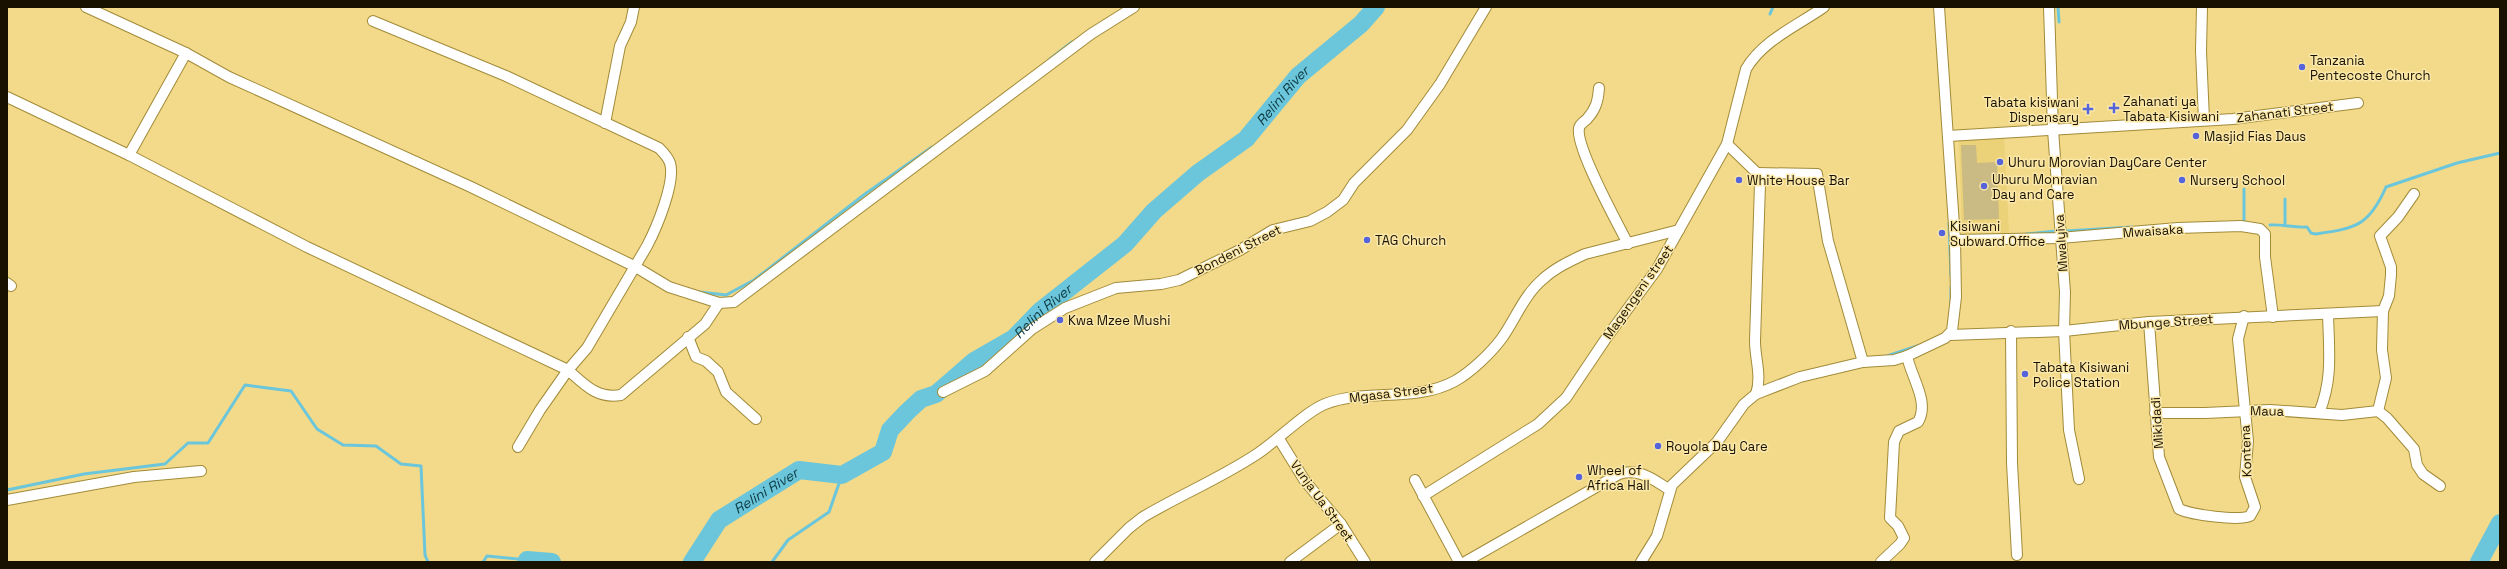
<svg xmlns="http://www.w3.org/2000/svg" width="2507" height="569" viewBox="0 0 2507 569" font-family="'Space Grotesk',sans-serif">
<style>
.built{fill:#ebd177}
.green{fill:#caba84}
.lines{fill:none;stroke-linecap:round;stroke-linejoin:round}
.stream{stroke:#6bc6db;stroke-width:3}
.river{stroke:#6bc6db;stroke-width:18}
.minor-casing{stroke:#a18b39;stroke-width:12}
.minor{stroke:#fff;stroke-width:10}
.poi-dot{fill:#5564db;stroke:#fbe8a9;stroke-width:1.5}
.labels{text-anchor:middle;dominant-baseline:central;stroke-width:3;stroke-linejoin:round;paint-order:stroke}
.poi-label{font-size:13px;fill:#181100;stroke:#fbe8a9;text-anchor:start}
.street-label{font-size:13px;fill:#181100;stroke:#fbe8a9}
.water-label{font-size:14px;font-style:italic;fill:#0e3a43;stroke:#fbe8a9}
</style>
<rect width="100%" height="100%" fill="#f2da8a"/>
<polygon class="built" points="2004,137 2009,233 1962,236 1959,138"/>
<polygon class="green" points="1961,145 1976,145 1977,163 1997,162 1999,219 1964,220"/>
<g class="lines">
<g class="stream">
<polyline points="2058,7 2059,22"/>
<polyline points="1770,14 1773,7"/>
<polyline points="1050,59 1072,42"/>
<polyline points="2285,199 2285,224"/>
<polyline points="1949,223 1951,276"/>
<polyline points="2244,224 2244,189"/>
<path d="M2270,225C2283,224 2294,228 2307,227L2311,233L2316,234C2356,228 2369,226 2386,187L2457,163L2500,153"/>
<polyline points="2066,231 2132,227"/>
<polyline points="2026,234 2056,231"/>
<polyline points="700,292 726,295 754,280 865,194 932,147"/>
<polyline points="1951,306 1951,287"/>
<polyline points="1887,356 1917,346"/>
<polyline points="7,490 84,474 165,464 188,443 208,443 245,385 291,391 317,429 343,445 376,446 401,464 421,466 425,555 428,562"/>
<polyline points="483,562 487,556 527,560"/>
<polyline points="772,562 788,540 829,512 842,475"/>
</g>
<g class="river">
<polyline points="527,560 552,562"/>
<path id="s1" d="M692,562L719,520L799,470L842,475L883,452L890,430L907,412L921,399L936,394L974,361L1014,338L1040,311L1125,244L1154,211L1198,173L1246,139L1298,76L1361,24L1376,7"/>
<polyline points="2479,562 2500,523"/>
</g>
<g class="minor-casing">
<g id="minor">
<polyline points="86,7 186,53 229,77 471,187 634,266 669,287 719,303 734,302 1091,34 1134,7"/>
<polyline points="2049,7 2053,130 2065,292 2064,331 2069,430 2079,479"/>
<polyline points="2202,7 2201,51 2204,120"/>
<path d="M373,21L506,76L659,148C664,153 668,157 670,163C676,182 656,229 647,246L587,348L568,370L540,410L518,447"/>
<path d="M1599,88C1598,101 1596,109 1587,119C1584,122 1580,124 1579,128C1575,147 1618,224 1628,244"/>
<path d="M7,97L129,155L307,247L568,370C585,385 597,399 621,395L705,324L719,303"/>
<polyline points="605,123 620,46 631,22 634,7"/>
<polyline points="1948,136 2233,119 2358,103"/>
<path d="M1727,144L1757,173L1760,184L1755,341C1755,359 1762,376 1756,394"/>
<polyline points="129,155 186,53"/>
<polyline points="1757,173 1817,174 1828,241 1863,362"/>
<polyline points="1955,240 2060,238 2178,228 2241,226 2260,229 2265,234 2265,257 2273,317"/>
<polyline points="7,283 11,286"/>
<path d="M2149,322L2159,457L2179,509C2192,515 2238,521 2250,516L2255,507L2245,477L2248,441L2238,339L2244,316"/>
<polyline points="2011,331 2012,463 2017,555"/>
<polyline points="1950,335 2064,331 2149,322 2383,311"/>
<polyline points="688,337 696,357 706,361 718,372 726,392 756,419"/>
<polyline points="943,392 985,371 1032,329 1065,308 1116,288 1161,284 1179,280 1240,250 1273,230 1310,221 1327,212 1343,200 1354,183 1407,130 1440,84 1486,7"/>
<polyline points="2378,411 2387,418 2414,449 2417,465 2423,474 2440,486"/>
<polyline points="2155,413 2205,413 2270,410 2342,415 2378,411 2386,378 2382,350 2383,311 2389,296 2391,275 2391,267 2380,236 2398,217 2414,194"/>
<path d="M2319,413C2333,379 2329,351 2328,314"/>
<polyline points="1279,439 1305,481 1341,524 1365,562"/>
<polyline points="1415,480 1459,562"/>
<path d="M1423,496L1538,424L1566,398L1607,337L1657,269L1727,144L1746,69C1763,40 1797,26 1824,7"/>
<polyline points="7,500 134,477 201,471"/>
<path d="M1095,562L1129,528L1143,517C1180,495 1221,478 1257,454C1277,441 1305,412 1325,404C1366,388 1415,403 1455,381C1471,372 1491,353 1502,338C1516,318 1524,295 1543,279C1555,268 1570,261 1585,254L1679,230"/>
<polyline points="1290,562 1341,524"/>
<path d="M1465,562L1619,474C1640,468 1652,479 1670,490"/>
<polyline points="1641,562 1657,536 1672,485 1717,442 1744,404 1756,394 1800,377 1863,362 1894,360 1907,356 1945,338 1952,331 1956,297 1955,240 1939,7"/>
<path d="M1881,562L1900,544L1904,538L1898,526L1890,518L1894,442L1899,431L1918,422C1930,402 1911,377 1907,356"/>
</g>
</g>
<use href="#minor" class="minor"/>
</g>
<g class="poi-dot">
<circle cx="2302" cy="67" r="4"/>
<path d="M2112 102h4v4h4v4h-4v4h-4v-4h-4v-4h4z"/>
<path d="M2086 103h4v4h4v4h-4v4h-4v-4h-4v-4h4z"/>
<circle cx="2196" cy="136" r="4"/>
<circle cx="2000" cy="162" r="4"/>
<circle cx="1739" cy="180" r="4"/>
<circle cx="2182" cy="180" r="4"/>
<circle cx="1984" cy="186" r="4"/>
<circle cx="1942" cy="233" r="4"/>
<circle cx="1367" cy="240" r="4"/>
<circle cx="1060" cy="320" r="4"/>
<circle cx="2025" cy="374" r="4"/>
<circle cx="1658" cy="446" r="4"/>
<circle cx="1579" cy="477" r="4"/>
</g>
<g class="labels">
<g class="poi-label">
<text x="2310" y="60">Tanzania<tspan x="2310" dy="15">Pentecoste Church</tspan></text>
<text x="2123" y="101">Zahanati ya<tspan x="2123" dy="15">Tabata Kisiwani</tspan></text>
<text x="2079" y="102" text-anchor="end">Tabata kisiwani<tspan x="2079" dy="15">Dispensary</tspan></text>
<text x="2204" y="136">Masjid Fias Daus</text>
<text x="2008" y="162">Uhuru Morovian DayCare Center</text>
<text x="1992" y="179">Uhuru Monravian<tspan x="1992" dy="15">Day and Care</tspan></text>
<text x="1747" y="180">White House Bar</text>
<text x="2190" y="180">Nursery School</text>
<text x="1950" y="226">Kisiwani<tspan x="1950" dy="15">Subward Office</tspan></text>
<text x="1375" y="240">TAG Church</text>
<text x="1068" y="320">Kwa Mzee Mushi</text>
<text x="2033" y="367">Tabata Kisiwani<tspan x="2033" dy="15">Police Station</tspan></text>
<text x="1666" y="446">Royola Day Care</text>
<text x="1587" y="470">Wheel of<tspan x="1587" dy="15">Africa Hall</tspan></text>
</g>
<g class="street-label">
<text transform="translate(2285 112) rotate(-7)">Zahanati Street</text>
<text transform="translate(2153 231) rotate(-4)">Mwaisaka</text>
<text transform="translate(2061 243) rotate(-94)">Mwalyiva</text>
<text transform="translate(1238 250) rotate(-27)">Bondeni Street</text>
<text transform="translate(1638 292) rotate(-55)">Magengeni street</text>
<text transform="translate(2166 322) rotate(-4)">Mbunge Street</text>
<text transform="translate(1391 393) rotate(-7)">Mgasa Street</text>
<text transform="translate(2267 411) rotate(1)">Maua</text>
<text transform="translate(2157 423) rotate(-94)">Mikidadi</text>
<text transform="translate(2246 451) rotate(-92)">Kontena</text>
<text transform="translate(1322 501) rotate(54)">Vunja Ua Street</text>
</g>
<g class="water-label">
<text stroke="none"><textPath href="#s1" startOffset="777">Relini River</textPath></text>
<text stroke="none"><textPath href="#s1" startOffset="453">Relini River</textPath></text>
<text stroke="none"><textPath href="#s1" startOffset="105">Relini River</textPath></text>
</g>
</g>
<rect width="2507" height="569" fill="none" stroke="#181100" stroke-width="16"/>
</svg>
